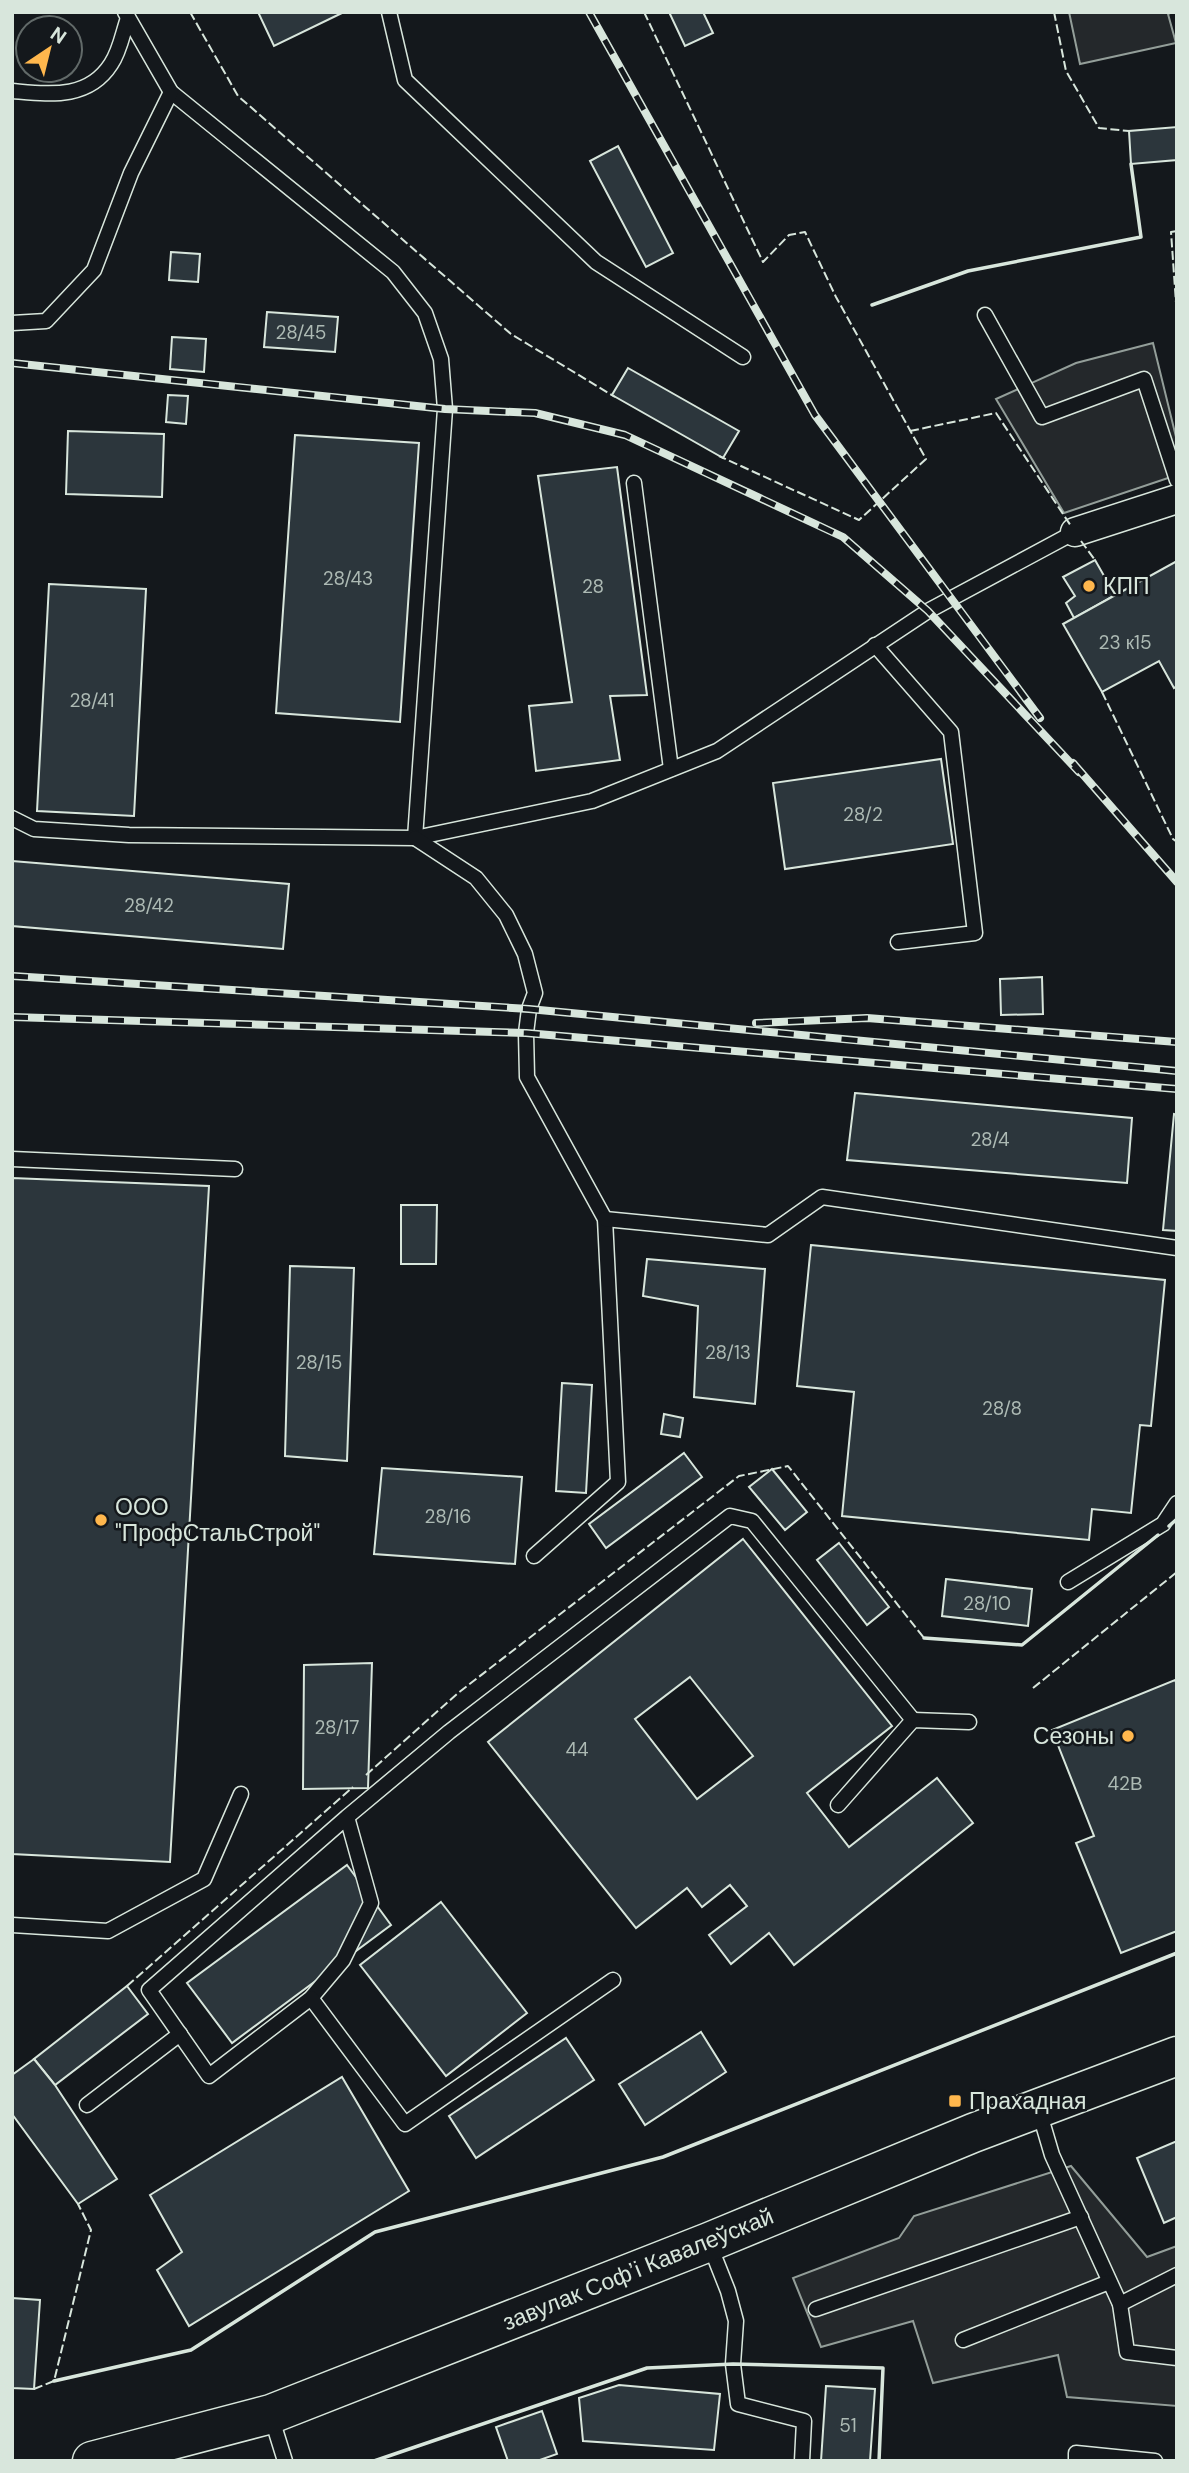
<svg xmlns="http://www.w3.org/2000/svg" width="1189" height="2473" viewBox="0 0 1189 2473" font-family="'DM Sans',sans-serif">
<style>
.parking{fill:#24282b;stroke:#939e99;stroke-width:2}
.building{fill:#2c363c;stroke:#d8e6dc;stroke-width:2;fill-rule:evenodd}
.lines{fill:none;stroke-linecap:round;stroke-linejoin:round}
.lane-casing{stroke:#d8e6dc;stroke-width:17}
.street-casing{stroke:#d8e6dc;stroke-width:31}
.secondary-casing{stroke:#d8e6dc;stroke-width:41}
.lane{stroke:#14181c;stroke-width:14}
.street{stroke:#14181c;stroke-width:28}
.secondary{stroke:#14181c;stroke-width:38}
.rail-casing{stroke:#d8e6dc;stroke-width:8}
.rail{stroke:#14181c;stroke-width:5;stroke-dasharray:16;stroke-linecap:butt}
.fence{stroke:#d8e6dc;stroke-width:2;stroke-dasharray:9 3.5;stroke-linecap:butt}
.wall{stroke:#d8e6dc;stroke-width:3.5}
.poi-dot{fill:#ffb74d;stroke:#14181c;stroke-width:2.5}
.labels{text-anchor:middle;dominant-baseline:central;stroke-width:5;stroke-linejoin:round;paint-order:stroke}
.number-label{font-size:19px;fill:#adbab4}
.poi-label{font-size:23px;fill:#d8e6dc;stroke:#14181c;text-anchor:start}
.street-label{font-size:23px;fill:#d8e6dc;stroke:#14181c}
</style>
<rect width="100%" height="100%" fill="#14181c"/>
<g class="parking">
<polygon points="1069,12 1172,12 1168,14 1176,43 1080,64"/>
<polygon points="1153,343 1177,441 1177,475 1064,513 996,399 1076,363"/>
<polygon points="1071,2166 1147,2257 1177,2246 1177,2406 1067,2397 1058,2355 933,2383 913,2321 821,2347 793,2278 899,2238 914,2216"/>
</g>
<g class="building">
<polygon points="258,12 344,12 274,46"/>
<polygon points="669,12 703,12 713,33 685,46"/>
<polygon points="1177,127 1177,160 1131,164 1129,131"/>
<polygon points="618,146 673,253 646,267 590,161"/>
<polygon points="171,252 200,254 198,282 169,280"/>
<polygon points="267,312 338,317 335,352 264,347"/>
<polygon points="172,337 206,339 204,372 170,369"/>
<polygon points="628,368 739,431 723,458 612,395"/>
<polygon points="168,395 188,396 186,424 166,422"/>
<polygon points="68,431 164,434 162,497 66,494"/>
<polygon points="295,435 419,443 400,722 276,713"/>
<polygon points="617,467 647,695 610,696 620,760 536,771 529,706 572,702 538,476"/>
<polygon points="1095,560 1115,595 1074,618 1066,603 1075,596 1063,577"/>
<polygon points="1177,561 1177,686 1174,688 1159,661 1102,692 1063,624"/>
<polygon points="49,584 146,589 134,816 37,811"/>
<polygon points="941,759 953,844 785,869 773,783"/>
<polygon points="12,861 289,884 283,949 12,926"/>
<polygon points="1042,977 1043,1014 1001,1015 1000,979"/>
<polygon points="855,1093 1132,1118 1127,1183 847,1160"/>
<polygon points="1174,1114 1177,1115 1177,1231 1163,1230"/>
<polygon points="12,1178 209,1186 170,1862 12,1854"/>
<polygon points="401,1205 437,1205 436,1264 401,1264"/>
<polygon points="811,1245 1165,1280 1151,1426 1140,1425 1131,1513 1092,1509 1089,1540 842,1516 854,1392 797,1386"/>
<polygon points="647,1259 765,1269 755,1404 694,1397 698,1306 643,1296"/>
<polygon points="290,1266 354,1268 347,1461 285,1456"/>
<polygon points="562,1383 592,1385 586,1493 556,1491"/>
<polygon points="664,1414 683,1418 680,1437 661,1434"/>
<polygon points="684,1453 702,1477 606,1548 589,1524"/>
<polygon points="382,1468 522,1477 515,1564 374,1554"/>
<polygon points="772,1469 807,1512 785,1530 749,1487"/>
<path d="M743,1539L892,1726L807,1793L849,1847L937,1778L973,1823L794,1965L769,1933L731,1964L709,1935L747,1906L730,1885L702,1907L687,1888L636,1928L488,1742ZM690,1677L753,1756L697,1799L635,1719Z"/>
<polygon points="839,1543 889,1607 867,1625 817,1560"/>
<polygon points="946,1579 1032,1589 1028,1626 942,1616"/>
<polygon points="372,1663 368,1788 303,1789 304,1665"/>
<polygon points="1175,1680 1177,1685 1177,1931 1121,1953 1076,1843 1094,1836 1052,1730"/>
<polygon points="347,1865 391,1925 232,2043 187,1983"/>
<polygon points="441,1902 527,2013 446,2076 360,1965"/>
<polygon points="127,1986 148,2014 55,2085 34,2059"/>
<polygon points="701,2032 726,2072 645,2125 619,2084"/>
<polygon points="566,2038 594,2080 476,2158 449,2116"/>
<polygon points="34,2059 55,2085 117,2179 78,2204 12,2114 12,2075"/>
<polygon points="342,2077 409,2191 189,2326 157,2270 182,2252 150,2195"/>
<polygon points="1177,2141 1177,2217 1164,2223 1137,2158"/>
<polygon points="12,2298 40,2300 34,2389 12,2388"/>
<polygon points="619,2385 720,2394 714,2450 583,2441 579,2398"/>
<polygon points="826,2386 875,2389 870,2461 821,2461"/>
<polygon points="542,2411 557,2454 537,2461 508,2461 496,2427"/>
</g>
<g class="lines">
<g class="lane-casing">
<g id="lane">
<polyline points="125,12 171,92 393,272 425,313 441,359 445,409 415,838"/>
<polyline points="389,12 405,80 596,262 743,357"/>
<path d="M12,91C49,94 88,100 111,64C120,51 123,32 128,18"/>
<polyline points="985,315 1042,417 1144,379 1177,480"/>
<polyline points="12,323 46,321 94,270 131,173 171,92"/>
<polyline points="634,483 671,769"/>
<polyline points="875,645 951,732 975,933 898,942"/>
<polyline points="12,818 34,829 129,835 415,838 592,801 717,751 928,611 1075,532"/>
<polyline points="415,838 476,878 506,915 525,954 535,993 529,1009 526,1033 527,1077 605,1219 618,1482 534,1556"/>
<polyline points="12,1159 235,1169"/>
<polyline points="605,1219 768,1235 822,1197 1177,1248"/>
<polyline points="1068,1582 1163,1524 1177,1503"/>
<polyline points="838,1805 913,1720 969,1722"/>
<polyline points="347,1817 149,1990 209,2076 311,1998 343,1960 371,1903 347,1817 449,1732 730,1516 752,1521 913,1720"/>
<polyline points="12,1925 108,1931 204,1879 241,1794"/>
<polyline points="311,1998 405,2124 613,1980"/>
<polyline points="87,2105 180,2034"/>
<polyline points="1039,2111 1052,2155 1120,2304 1127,2352 1177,2358"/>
<polyline points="709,2243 728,2291 736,2321 733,2364 738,2404 804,2421 802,2461"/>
<polyline points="1120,2304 1177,2275"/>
<polyline points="816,2309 1081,2217"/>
<polyline points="963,2340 1109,2282"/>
<polyline points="271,2416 285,2461"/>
<polyline points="1076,2461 1076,2453 1155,2461"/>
</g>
</g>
<g class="street-casing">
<polyline id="street" points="1075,532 1177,499"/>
</g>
<g class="secondary-casing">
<polyline id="secondary" points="92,2461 271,2414 709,2242 973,2133 1177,2056"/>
</g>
<use href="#lane" class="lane"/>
<use href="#street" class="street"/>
<use href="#secondary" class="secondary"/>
<g class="rail-casing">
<g id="rail">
<polyline points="589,12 815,415 1040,718"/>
<polyline points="12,363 445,409 535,413 625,435 843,537 928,611 1079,772"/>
<polyline points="1073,763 1177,882"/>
<polyline points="12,976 529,1009 1177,1071"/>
<polyline points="12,1017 526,1033 1177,1089"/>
<polyline points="756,1023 867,1018 1177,1042"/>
</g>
</g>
<use href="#rail" class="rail"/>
<g class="fence">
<polyline points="190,12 238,96 511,334 615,397"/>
<polyline points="644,12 763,262 789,235 805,232 836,297 926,459 859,520 719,456"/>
<polyline points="1054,12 1066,71 1099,128 1129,131"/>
<polyline points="1177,231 1171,232 1177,317"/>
<polyline points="910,431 996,413 1071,526"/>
<polyline points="1081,541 1095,560"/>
<polyline points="1102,692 1173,839 1177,842"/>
<polyline points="1033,1688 1177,1572"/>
<polyline points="366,1775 458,1693 739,1476 788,1466 924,1638"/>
<polyline points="127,1986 353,1787"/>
<polyline points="34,2389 54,2381 91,2230 78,2204"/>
</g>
<g class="wall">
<polyline points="872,305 968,271 1141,237 1131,164"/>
<polyline points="1169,1526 1177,1519"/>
<polyline points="924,1638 1022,1645 1158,1535"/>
<polyline points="54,2381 191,2350 375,2232 663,2157 1177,1953"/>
<polyline points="374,2461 647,2368 733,2364 883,2368 879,2461"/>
</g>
</g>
<g class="poi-dot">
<circle cx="1089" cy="586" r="7"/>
<circle cx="101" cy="1520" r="7"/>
<circle cx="1128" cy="1736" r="7"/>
<rect x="948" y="2094" width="14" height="14" rx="3.5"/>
</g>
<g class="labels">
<g class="number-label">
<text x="301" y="332">28/45</text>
<text x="348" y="578">28/43</text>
<text x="593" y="586">28</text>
<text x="1125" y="642">23 к15</text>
<text x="92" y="700">28/41</text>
<text x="863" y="814">28/2</text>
<text x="149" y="905">28/42</text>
<text x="990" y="1139">28/4</text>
<text x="728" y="1352">28/13</text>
<text x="319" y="1362">28/15</text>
<text x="1002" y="1408">28/8</text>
<text x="448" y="1516">28/16</text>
<text x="987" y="1603">28/10</text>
<text x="337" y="1727">28/17</text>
<text x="577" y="1749">44</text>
<text x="1125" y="1783">42В</text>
<text x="848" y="2425">51</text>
</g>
<g class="poi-label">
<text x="1103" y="586">КПП</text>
<text x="115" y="1507">ООО<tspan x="115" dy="26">"ПрофСтальСтрой"</tspan></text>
<text x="1114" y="1736" text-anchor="end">Сезоны</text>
<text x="969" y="2101">Прахадная</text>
</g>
<g class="street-label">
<text transform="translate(638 2269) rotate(-22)">завулак Софʼі Кавалеўскай</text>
</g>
</g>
<rect width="1189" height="2473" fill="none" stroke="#d8e6dc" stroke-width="28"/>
<g transform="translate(49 49) rotate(35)"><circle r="33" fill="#14181c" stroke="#626a69" stroke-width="2"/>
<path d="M0-5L12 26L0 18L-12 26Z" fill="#ffb74d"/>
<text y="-10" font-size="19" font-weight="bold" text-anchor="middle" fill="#d8e6dc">N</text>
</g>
</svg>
